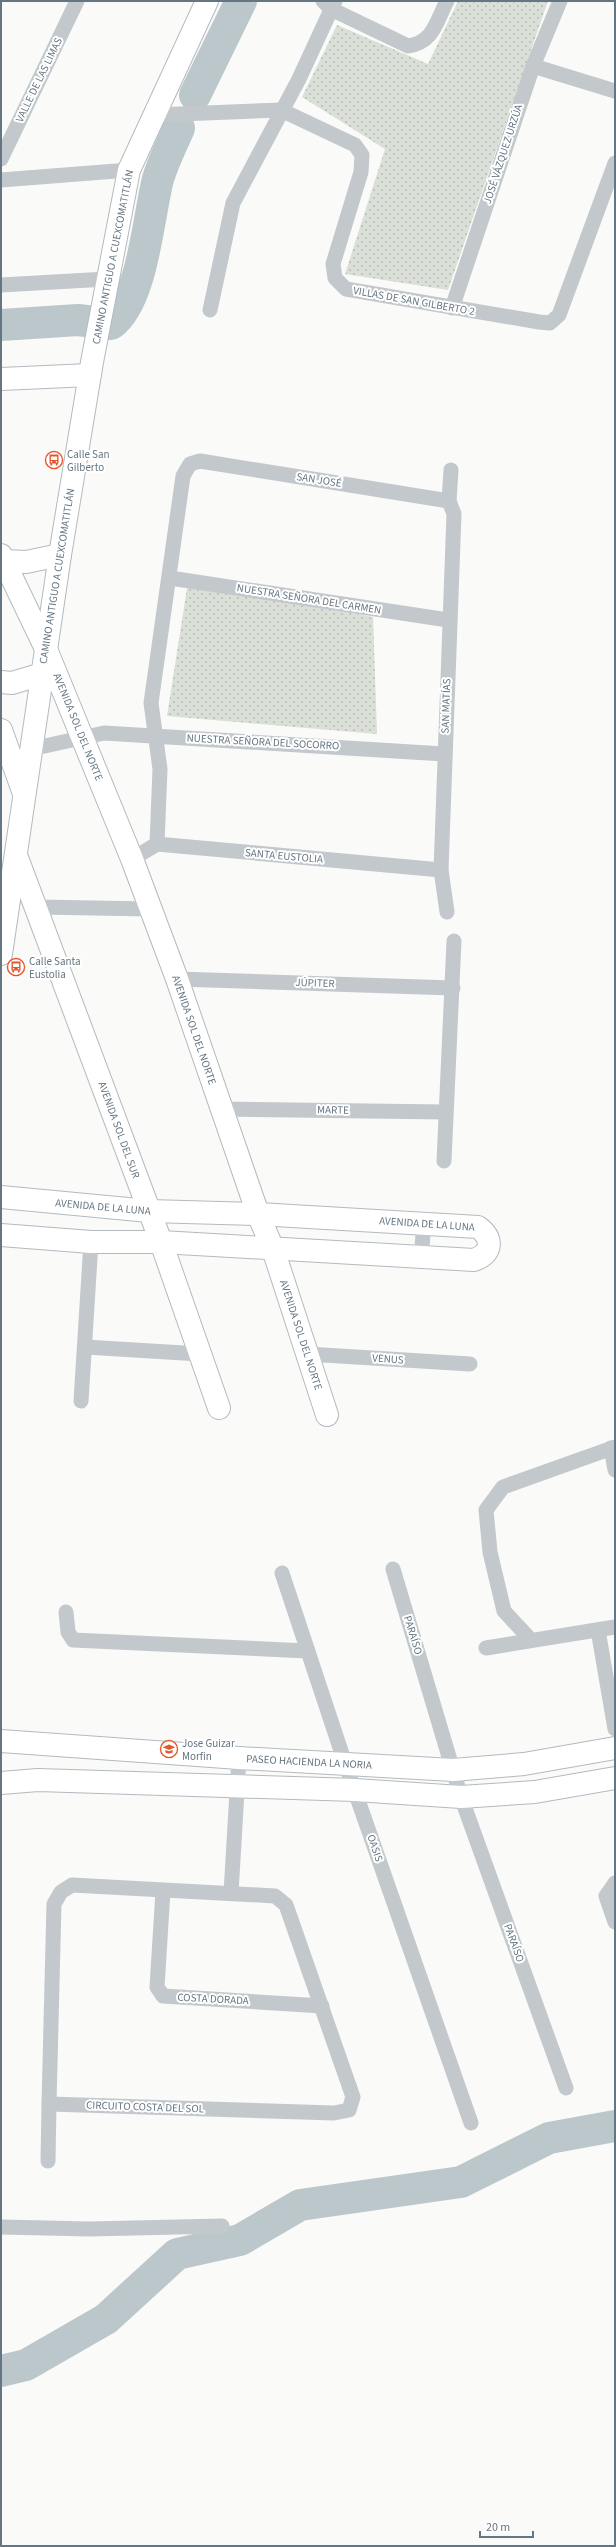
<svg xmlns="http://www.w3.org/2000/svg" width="616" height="2547" viewBox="0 0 616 2547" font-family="'Source Sans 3',sans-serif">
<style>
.grass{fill:url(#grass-dots)}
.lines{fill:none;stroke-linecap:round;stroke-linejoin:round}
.river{stroke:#bbc7cb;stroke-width:32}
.secondary-casing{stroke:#b3babf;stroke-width:24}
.street{stroke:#c3c8cc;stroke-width:15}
.secondary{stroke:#fff;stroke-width:22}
.labels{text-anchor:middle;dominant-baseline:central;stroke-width:4;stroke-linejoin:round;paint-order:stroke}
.street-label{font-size:11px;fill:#657683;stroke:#fff}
.poi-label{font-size:11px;fill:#657683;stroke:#fff;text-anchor:start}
</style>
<defs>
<pattern id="grass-dots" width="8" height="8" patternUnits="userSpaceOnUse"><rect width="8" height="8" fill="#dadfd7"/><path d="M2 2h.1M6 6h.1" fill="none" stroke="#b4b9b4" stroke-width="1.8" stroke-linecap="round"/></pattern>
</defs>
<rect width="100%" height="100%" fill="#fafaf8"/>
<g class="grass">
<polygon points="458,1 548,1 448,290 345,274 385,149 302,97 337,25 428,64"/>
<polygon points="188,582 373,617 377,734 167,716"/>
</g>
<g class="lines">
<g class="river">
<polyline points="195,95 241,1"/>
<path d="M1,325L78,320L111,324C143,300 148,218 158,179C163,162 172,144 179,128"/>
<polyline points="1,2371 26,2365 106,2319 177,2254 240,2240 300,2205 461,2182 549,2138 615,2126"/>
</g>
<g class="secondary-casing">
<g id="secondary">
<polyline points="1,379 90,375"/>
<polyline points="1,555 46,649 132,859 177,979 258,1214 273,1249 327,1415"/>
<polyline points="3,561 26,562 60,555"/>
<polyline points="1,682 12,683 42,674"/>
<polyline points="1,730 23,791"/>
<polyline points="16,855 161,1242 219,1408"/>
<polyline points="1,954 60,555 92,362 129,170 207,1"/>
<path d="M1,1197L149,1211L258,1214L478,1227C493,1238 493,1253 474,1260L161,1242H91L1,1235"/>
<polyline points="1,1741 239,1758 453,1770 524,1764 615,1748"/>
<polyline points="1,1783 38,1780 355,1790 461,1797 535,1792 615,1778"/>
</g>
</g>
<g class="street">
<path d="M323,1L331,9L408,46C434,42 436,22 447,1"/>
<polyline points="533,66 615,91"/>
<polyline points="154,115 281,110 355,145 362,155 361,172 333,264 335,278 346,289 539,322 550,323 559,315 615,163"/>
<polyline points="1,159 77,1"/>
<polyline points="1,180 129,170"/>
<polyline points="1,285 107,279"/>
<polyline points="452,308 533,66 560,1"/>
<polyline points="210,310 233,203 299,79 335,1"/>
<polyline points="170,578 448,620"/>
<polyline points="31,749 104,733 444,754"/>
<polyline points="157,844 160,769 151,703 183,476 190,464 200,461 449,501"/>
<polyline points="132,859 157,844 441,870"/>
<polyline points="37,907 150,909"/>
<polyline points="447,912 441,870 454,514 449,501 451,470"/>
<polyline points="177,979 453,988"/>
<polyline points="220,1109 445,1112"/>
<polyline points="444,1161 454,941"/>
<polyline points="421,1258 424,1223"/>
<polyline points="85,1347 200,1354"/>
<polyline points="307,1354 470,1364"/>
<polyline points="81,1401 91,1242"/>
<polyline points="611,1448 615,1470"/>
<polyline points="393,1569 461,1797 566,2088"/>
<polyline points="282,1573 345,1763 471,2123"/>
<polyline points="66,1612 68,1632 73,1640 308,1651"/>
<polyline points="598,1630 615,1729"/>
<polyline points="531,1640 504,1611 490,1552 486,1510 503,1487 615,1447"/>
<polyline points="486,1648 615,1627"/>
<polyline points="615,1883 606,1896 615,1922"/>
<polygon points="72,1885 275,1896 286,1905 353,2097 349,2110 334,2113 49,2104 54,1904 61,1892"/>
<polyline points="163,1891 157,1987 163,1996 322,2006"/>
<polyline points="231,1893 239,1758"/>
<polyline points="48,2161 49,2104"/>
<polyline points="1,2227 89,2229 222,2226"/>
</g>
<use href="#secondary" class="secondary"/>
</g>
<defs>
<g id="bus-ring" transform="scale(0.9)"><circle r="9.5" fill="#fff" stroke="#e4572e" stroke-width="1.5"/><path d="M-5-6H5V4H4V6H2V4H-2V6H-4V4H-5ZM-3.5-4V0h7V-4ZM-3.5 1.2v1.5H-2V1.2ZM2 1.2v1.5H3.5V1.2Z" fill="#e4572e"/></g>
<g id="school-ring" transform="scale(0.9)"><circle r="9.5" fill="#fff" stroke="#e4572e" stroke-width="1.5"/><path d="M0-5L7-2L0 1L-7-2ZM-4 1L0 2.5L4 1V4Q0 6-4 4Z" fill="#e4572e"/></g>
</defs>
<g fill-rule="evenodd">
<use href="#bus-ring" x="54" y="460"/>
<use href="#bus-ring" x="16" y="967"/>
<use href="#school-ring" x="169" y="1749"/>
</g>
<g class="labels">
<g class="street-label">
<text transform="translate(39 80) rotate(-64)">VALLE DE LAS LIMAS</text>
<text transform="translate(503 154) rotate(-72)">JOSÉ VÁZQUEZ URZÚA</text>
<text transform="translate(113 257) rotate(-79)">CAMINO ANTIGUO A CUEXCOMATITLÁN</text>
<text transform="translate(414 301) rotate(10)">VILLAS DE SAN GILBERTO 2</text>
<text transform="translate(319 480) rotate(9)">SAN JOSÉ</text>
<text transform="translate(57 576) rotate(-81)">CAMINO ANTIGUO A CUEXCOMATITLÁN</text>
<text transform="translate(309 599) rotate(9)">NUESTRA SEÑORA DEL CARMEN</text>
<text transform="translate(446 706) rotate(-88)">SAN MATÍAS</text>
<text transform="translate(78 727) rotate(68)">AVENIDA SOL DEL NORTE</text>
<text transform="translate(263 742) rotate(3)">NUESTRA SEÑORA DEL SOCORRO</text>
<text transform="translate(284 856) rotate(5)">SANTA EUSTOLIA</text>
<text transform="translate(315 983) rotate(2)">JÚPITER</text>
<text transform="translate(194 1030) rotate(71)">AVENIDA SOL DEL NORTE</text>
<text transform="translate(333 1110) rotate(1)">MARTE</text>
<text transform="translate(119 1130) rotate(70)">AVENIDA SOL DEL SUR</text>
<text transform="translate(103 1207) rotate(5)">AVENIDA DE LA LUNA</text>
<text transform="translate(427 1224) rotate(4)">AVENIDA DE LA LUNA</text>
<text transform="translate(301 1335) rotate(72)">AVENIDA SOL DEL NORTE</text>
<text transform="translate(388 1359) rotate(4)">VENUS</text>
<text transform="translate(413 1635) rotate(73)">PARAÍSO</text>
<text transform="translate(309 1762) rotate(3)">PASEO HACIENDA LA NORIA</text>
<text transform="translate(375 1848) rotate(71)">OASIS</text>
<text transform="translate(514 1943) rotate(70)">PARAÍSO</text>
<text transform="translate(213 1999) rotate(3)">COSTA DORADA</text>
<text transform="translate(145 2107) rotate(2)">CIRCUITO COSTA DEL SOL</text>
</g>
<g class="poi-label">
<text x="67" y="454">Calle San<tspan x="67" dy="13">Gilberto</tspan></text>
<text x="29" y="961">Calle Santa<tspan x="29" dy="13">Eustolia</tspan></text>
<text x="182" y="1743">Jose Guizar<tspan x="182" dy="13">Morfin</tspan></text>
</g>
</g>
<rect width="616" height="2547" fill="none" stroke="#657683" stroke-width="4"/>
<path d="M480 2531v6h53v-6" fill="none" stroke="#657683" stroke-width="2"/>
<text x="486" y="2531" font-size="12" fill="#657683" stroke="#ffffff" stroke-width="3" paint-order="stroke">20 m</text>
</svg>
